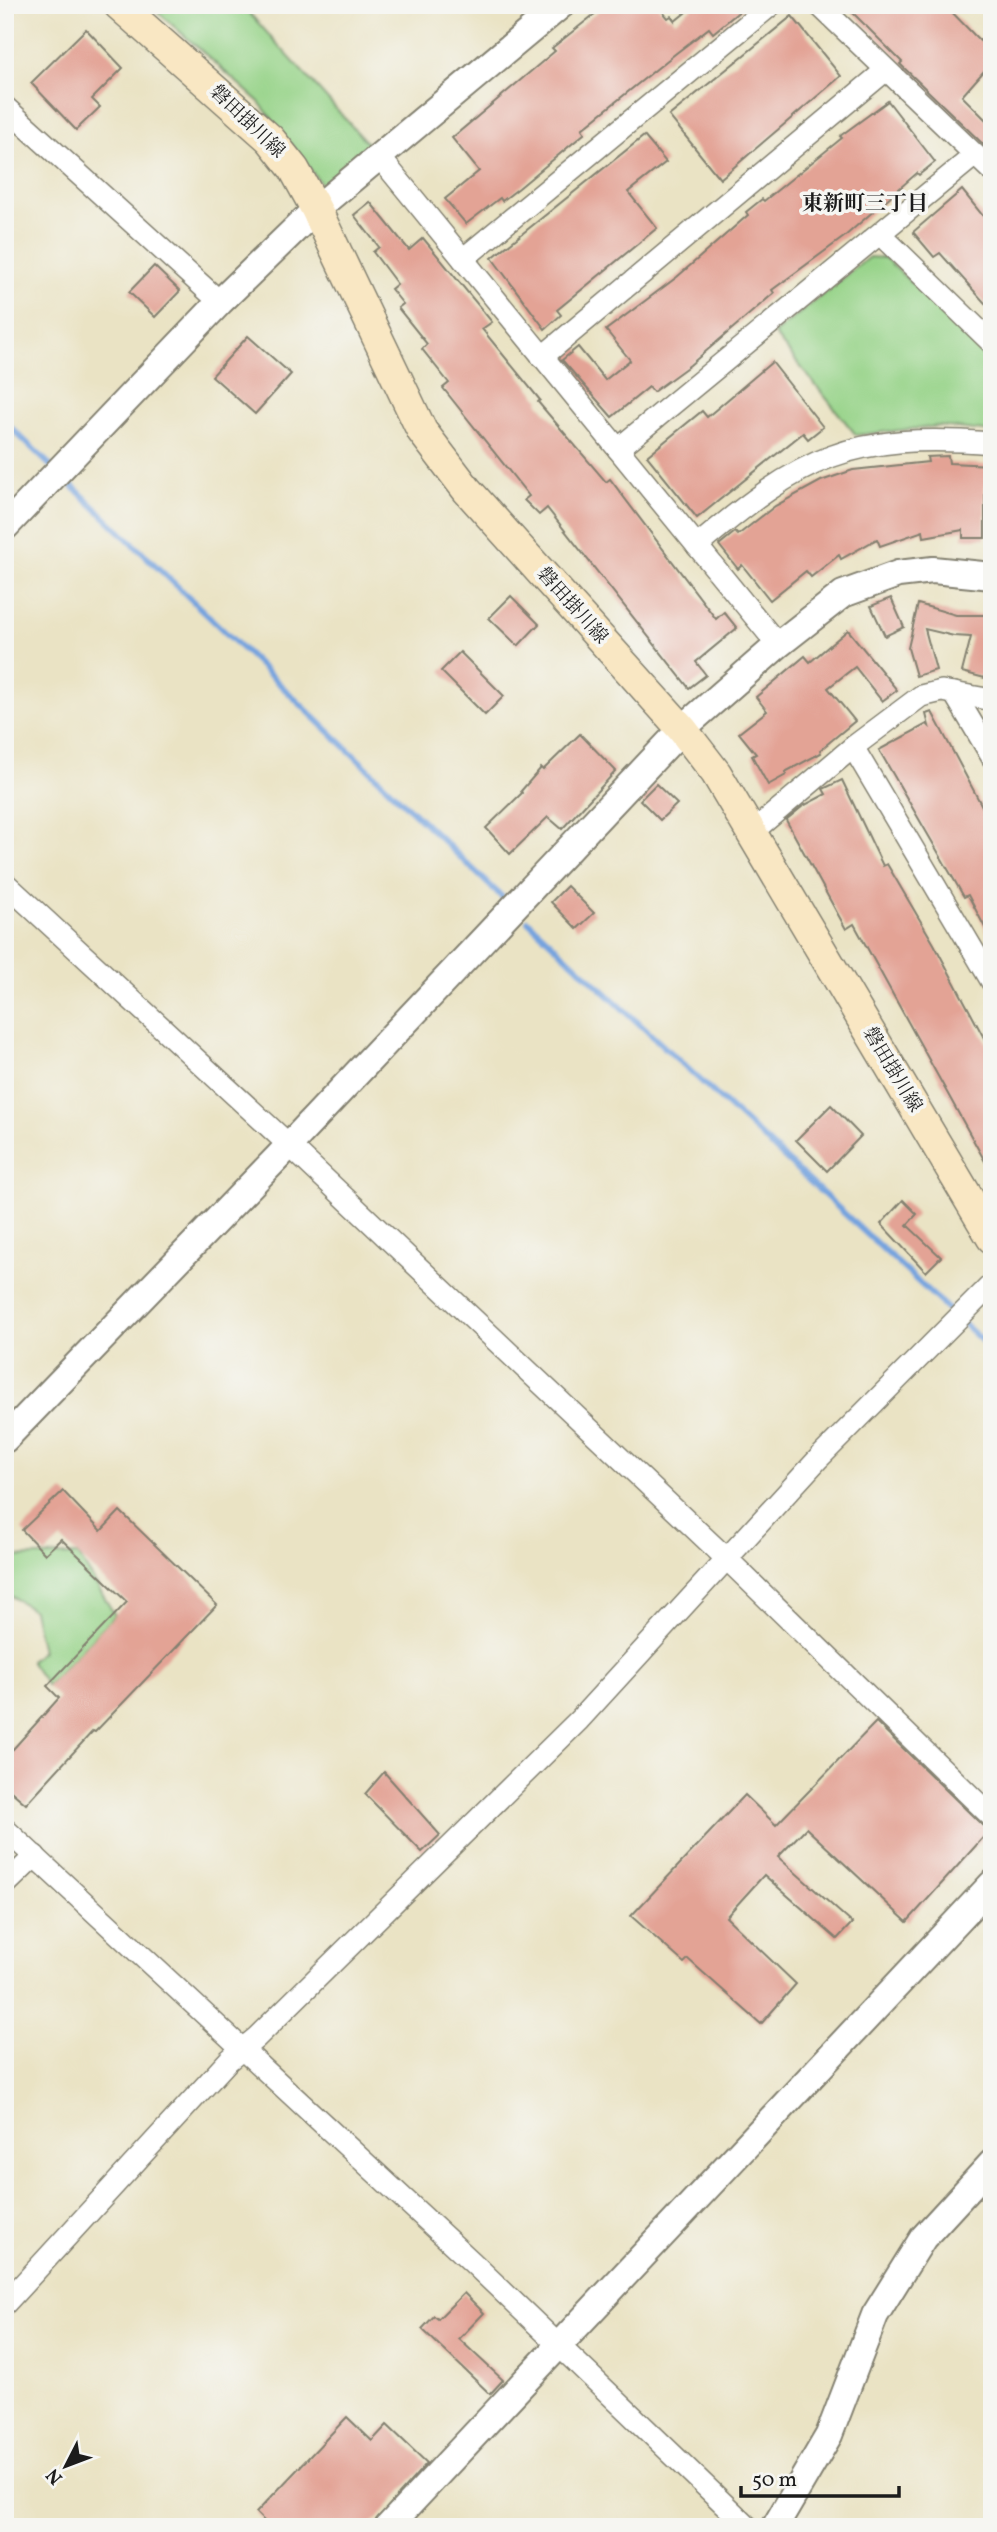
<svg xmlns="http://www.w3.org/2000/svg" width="997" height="2532" viewBox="0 0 997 2532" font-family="Vollkorn,'Noto Serif JP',serif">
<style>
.green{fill:#96d388;stroke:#597852;stroke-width:2}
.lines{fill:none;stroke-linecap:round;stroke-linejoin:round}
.stream{stroke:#75a3de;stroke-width:6}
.building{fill:#e3a395}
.minor-casing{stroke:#838070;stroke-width:24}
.tertiary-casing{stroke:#838070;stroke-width:30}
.secondary-casing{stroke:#838070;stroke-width:33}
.minor{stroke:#fff;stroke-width:21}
.tertiary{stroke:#fff;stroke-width:26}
.secondary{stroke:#f9e7c3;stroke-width:30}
.labels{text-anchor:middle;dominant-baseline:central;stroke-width:7;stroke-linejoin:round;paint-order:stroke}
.street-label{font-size:19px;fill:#1c1c1c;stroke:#f6f6f2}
.neighbourhood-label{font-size:21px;font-weight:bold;fill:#1c1c1c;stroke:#f6f6f2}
</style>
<rect width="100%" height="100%" fill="#f6f6f2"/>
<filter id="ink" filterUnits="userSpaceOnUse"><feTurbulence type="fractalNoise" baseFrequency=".0143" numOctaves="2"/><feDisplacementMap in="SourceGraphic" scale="14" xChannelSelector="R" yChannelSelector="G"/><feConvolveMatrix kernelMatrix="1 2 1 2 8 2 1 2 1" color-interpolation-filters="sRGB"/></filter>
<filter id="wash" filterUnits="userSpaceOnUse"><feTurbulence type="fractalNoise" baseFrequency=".00686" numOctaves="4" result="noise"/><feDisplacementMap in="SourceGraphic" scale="28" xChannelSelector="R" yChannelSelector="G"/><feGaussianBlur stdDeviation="1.57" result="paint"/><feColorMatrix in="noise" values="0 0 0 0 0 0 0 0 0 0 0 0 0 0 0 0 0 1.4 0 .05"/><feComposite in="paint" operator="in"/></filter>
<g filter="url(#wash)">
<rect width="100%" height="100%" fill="#eae3c4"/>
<g class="green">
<polygon points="150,5 242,5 378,155 323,186 259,102"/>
<polygon points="869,257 885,258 992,358 992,432 939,426 856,435 774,334"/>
<polygon points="78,1555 115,1615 47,1686 30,1661 42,1651 33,1610 5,1592 5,1557"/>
</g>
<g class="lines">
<g class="stream">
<polyline points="5,422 52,467"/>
<polyline points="62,476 503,898"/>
<polyline points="528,921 992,1350"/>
</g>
</g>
<g id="blocks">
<g class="building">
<polygon points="606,5 657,5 668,18 671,16 675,21 695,5 747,5 713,33 709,28 675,54 582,129 585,133 519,188 502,201 500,198 466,224 445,199 479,171 452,138 555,51 552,48"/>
<polygon points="845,5 945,5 980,41 983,38 992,46 992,62 962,96 992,126 992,140 985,146 900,64 902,62"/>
<polygon points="792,16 841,76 720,179 669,116"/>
<polygon points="86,29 123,68 92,99 100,107 76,130 31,83"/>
<polygon points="888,101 935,162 919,175 917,173 844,237 772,290 774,293 690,365 653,392 649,387 612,417 562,360 578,347 605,380 630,360 606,330 677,277 748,215 746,212 762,199 764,201 842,138 840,136"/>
<polygon points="644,136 666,162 628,192 657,228 557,310 561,315 545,329 492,258"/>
<polygon points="962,190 992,227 992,311 940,253 934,257 913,232"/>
<polygon points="370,202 409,250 423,238 492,322 482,329 540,400 538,402 606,482 610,479 716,619 724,612 737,628 696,662 706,675 689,688 547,508 539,515 524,500 529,496 443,388 449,383 422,349 427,344 398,308 403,304 391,289 397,284 373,252 379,247 354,215"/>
<polygon points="154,266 180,291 155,317 129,292"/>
<polygon points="248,336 291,374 255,414 212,376"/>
<polygon points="772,362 823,427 808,439 803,433 697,518 647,456 702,411 707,417"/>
<polygon points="948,456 949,463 992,465 992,486 985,486 985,538 963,538 963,530 924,537 923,531 880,546 877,539 841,559 839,555 811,577 806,571 770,600 742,565 738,569 719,545 735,532 738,535 775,506 821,481 853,470 928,462 927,457"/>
<polygon points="511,596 539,624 518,646 489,618"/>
<polygon points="891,598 904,627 885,636 871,606"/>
<polygon points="918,604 956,615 992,615 992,680 962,672 971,637 954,636 925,629 936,670 916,676 908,648"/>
<polygon points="848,630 897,690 882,701 855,667 828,688 855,721 820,750 821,753 785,772 786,775 768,785 752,756 756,754 739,733 767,711 756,697 805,656 810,662"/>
<polygon points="460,652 504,696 485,715 441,671"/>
<polygon points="932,712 992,825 992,941 968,895 964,897 879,750 927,724 929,726 926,714"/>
<polygon points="580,734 616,771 562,829 548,817 510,854 486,828 522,793 521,791 541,768 543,770"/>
<polygon points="842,780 883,866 887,864 934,944 992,1053 992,1174 854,924 846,929 786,820 803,806 826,794 823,789"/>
<polygon points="656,784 677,804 660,820 640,800"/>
<polygon points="567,886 594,913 577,929 551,902"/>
<polygon points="831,1105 861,1136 827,1171 796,1140"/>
<polygon points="903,1200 917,1214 907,1225 941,1257 926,1272 881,1224"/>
<polygon points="63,1491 101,1531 120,1511 217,1605 95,1732 93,1731 26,1804 5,1786 5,1758 59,1698 47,1686 127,1602 61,1539 45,1554 22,1530"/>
<polygon points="876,1722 983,1826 990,1830 907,1922 806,1828 778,1857 852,1923 837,1939 764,1875 726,1917 796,1984 761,2024 688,1959 684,1963 631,1916 745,1795 776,1825"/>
<polygon points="384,1772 440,1835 422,1852 365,1794"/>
<polygon points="464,2293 484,2313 459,2339 503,2380 490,2394 422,2329 434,2316 438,2319"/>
<polygon points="347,2417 372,2441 387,2425 427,2463 370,2527 270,2527 256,2513"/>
</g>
</g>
</g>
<g filter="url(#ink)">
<use href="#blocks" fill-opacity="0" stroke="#838070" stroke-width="2"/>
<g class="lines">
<g class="minor-casing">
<g id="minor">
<polyline points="819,5 992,171"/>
<polyline points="5,107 220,302"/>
<polyline points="378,155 778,645"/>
<polyline points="880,234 992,343"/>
<polyline points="463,259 771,5"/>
<polyline points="542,357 886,70"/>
<polyline points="618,449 975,155"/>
<path d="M697,546C803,456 850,432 992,443"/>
<polyline points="954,693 992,757"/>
<polyline points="853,747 992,982"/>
<polyline points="751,833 853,747 921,696 942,691 992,700"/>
<polyline points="5,883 289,1145 728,1560 992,1817"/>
<polyline points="5,1829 472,2262 748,2527"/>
<polyline points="5,1885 35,1856"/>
<polyline points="5,2304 229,2060 256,2038 579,1720 819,1458 992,1284"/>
</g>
</g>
<g class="tertiary-casing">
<g id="tertiary">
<polyline points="5,527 220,302 316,209 561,5"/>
<polyline points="5,1439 277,1158 682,729 778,645 843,594 898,574 933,570 992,576"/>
<polyline points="388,2527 992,1884"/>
<polyline points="775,2527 829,2435 875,2315 923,2238 992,2163"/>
</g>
</g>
<g class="secondary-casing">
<polyline id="secondary" points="119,5 270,139 294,169 316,209 422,431 467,490 682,729 716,773 992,1238"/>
</g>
<use href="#minor" class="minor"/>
<use href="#tertiary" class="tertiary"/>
<use href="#secondary" class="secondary"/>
</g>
</g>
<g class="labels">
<g class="street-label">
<text transform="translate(247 122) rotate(44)">磐田掛川線</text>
<text transform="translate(572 606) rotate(48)">磐田掛川線</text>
<text transform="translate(892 1070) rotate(59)">磐田掛川線</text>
</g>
<g class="neighbourhood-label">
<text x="865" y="204">東新町三丁目</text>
</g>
</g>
<rect width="997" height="2532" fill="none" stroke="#f6f6f2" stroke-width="28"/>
<g transform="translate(66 2466) rotate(228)" stroke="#f6f6f2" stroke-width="5" paint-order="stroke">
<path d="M0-5L12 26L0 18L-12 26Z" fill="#1c1c1c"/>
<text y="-10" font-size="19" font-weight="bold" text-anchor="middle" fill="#1c1c1c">N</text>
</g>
<path d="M741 2486v10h158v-10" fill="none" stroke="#1c1c1c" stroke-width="3.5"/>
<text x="752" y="2486" font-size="21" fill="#1c1c1c" stroke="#f6f6f2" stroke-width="5" paint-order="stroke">50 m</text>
</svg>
